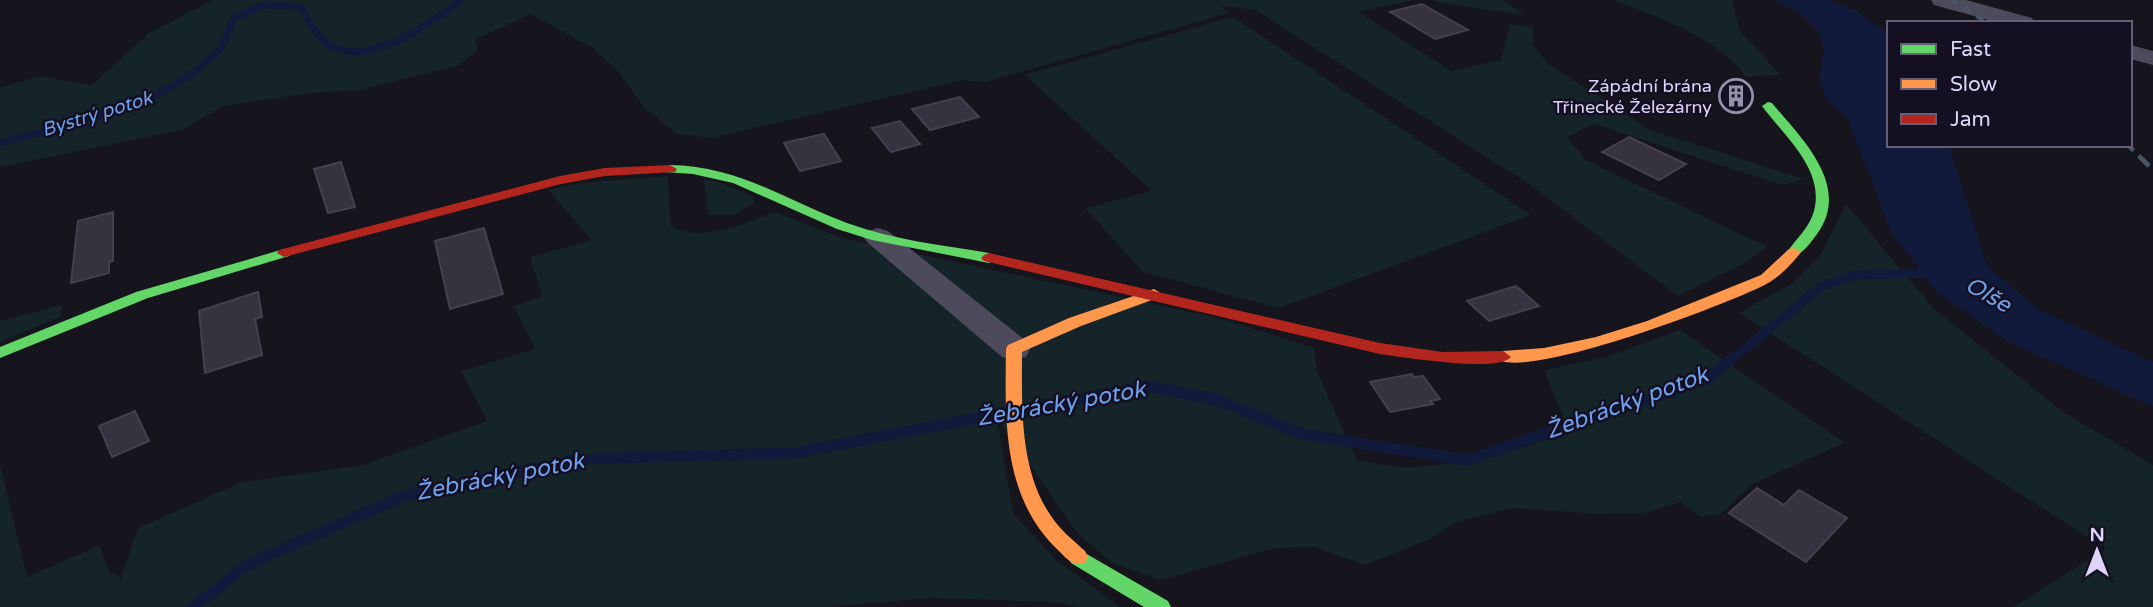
<svg xmlns="http://www.w3.org/2000/svg" width="2153" height="607" viewBox="0 0 2153 607" font-family="'Varela Round',sans-serif">
<style>
.green{fill:#142428}
.water{fill:#111a3b}
.lines{fill:none;stroke-linecap:round;stroke-linejoin:round}
.stream-far2{stroke:#111a3b;stroke-width:7}
.stream-far1{stroke:#111a3b;stroke-width:9}
.stream{stroke:#111a3b;stroke-width:11}
.building{fill:#36323f;stroke:#444050;stroke-width:2}
.street{fill:#4d4a5c;fill-rule:evenodd}
.fast{fill:#63d668;fill-rule:evenodd}
.slow{fill:#ff974d;fill-rule:evenodd}
.jam{fill:#b3261e;fill-rule:evenodd}
.rail-far1{stroke:#475564;stroke-width:4.5;stroke-dasharray:8 7;stroke-linecap:butt}
.rail{stroke:#475564;stroke-width:5;stroke-dasharray:10 8;stroke-linecap:butt}
.labels{text-anchor:middle;dominant-baseline:central;stroke-width:5;stroke-linejoin:round;paint-order:stroke}
.far-poi-label{font-size:18px;fill:#ded4fa;stroke:#151021;text-anchor:end}
.far-water-label{font-size:19px;font-style:italic;fill:#6ea0ee;stroke:#151021}
.water-label{font-size:23px;font-style:italic;fill:#6ea0ee;stroke:#151021}
</style>
<rect width="100%" height="100%" fill="#16141d"/>
<g class="green">
<polygon points="213,0 1414,0 1358,12 1452,71 1501,60 1510,24 1533,27 1533,45 1547,63 1650,130 1804,179 1782,185 1594,124 1567,137 1586,160 1767,247 1741,265 1678,296 1529,184 1255,10 1221,6 1229,13 985,82 963,80 711,138 677,134 643,106 618,71 593,48 530,14 475,40 478,51 457,66 359,90 303,94 223,106 182,130 0,167 0,88 40,76 92,85 149,33"/>
<polygon points="1434,0 1503,0 1525,15 1440,3"/>
<path d="M1613,0H1732L1739,30L1781,75L1747,77C1713,35 1662,19 1613,0Z"/>
<polygon points="1229,18 1235,18 1531,215 1279,308 1143,272 1085,208 1152,191 1025,75"/>
<path d="M668,176L671,227C706,242 741,224 775,212L842,238L1215,317L1314,348L1317,371L1357,461L1406,468L1482,460L1570,433L1544,370L1606,357L1680,330L1845,443L1752,484L1722,513L1701,517L1681,502L1644,513L1599,514L1512,508L1456,522L1428,540L1365,565L1314,547L1276,548L1160,580L1112,563L1078,534L997,418L1013,513L1056,560L1120,607H1079L1054,602L929,598L831,607H0V464L27,577L100,545L109,572L119,575L120,581L138,528L242,482L363,465L487,421L461,371L535,349L514,306L542,296L530,257L592,240L548,190L579,183Z"/>
<polygon points="704,179 717,181 752,196 754,203 733,215 708,215"/>
<polygon points="1846,204 1934,309 2063,412 2153,465 2153,607 2013,607 2106,549 1739,313 1791,284 1821,255"/>
<polygon points="62,305 60,317 0,342 0,321"/>
</g>
<polygon class="water" points="1773,0 1829,0 1855,10 1889,34 1889,145 1949,145 1987,266 2038,309 2153,362 2153,407 2007,341 1936,292 1891,232 1848,119 1829,102 1819,82 1824,49 1819,32 1800,13"/>
<g class="lines">
<path class="stream-far2" d="M0,143C75,122 160,110 217,52C225,44 229,28 234,18L264,5L300,7C308,19 314,33 325,42C364,73 431,22 462,0"/>
<polyline class="stream-far1" points="1731,360 1822,286 1856,275 1933,273"/>
<g class="stream">
<polyline points="1025,409 1147,386 1218,400 1301,434 1467,460 1709,378 1733,358"/>
<polyline points="193,607 249,564 404,496 579,459 795,453 1003,413"/>
</g>
</g>
<g class="building">
<polygon points="1422,4 1468,30 1435,39 1390,12"/>
<polygon points="960,97 979,117 930,130 912,109"/>
<polygon points="900,121 920,144 891,152 872,128"/>
<polygon points="824,134 841,161 800,171 784,143"/>
<polygon points="1629,137 1686,164 1659,180 1602,152"/>
<polygon points="341,162 355,207 328,213 314,169"/>
<polygon points="113,212 113,261 109,262 109,273 71,283 78,221"/>
<polygon points="484,228 503,294 450,309 435,241"/>
<polygon points="1516,286 1539,306 1489,321 1467,301"/>
<polygon points="258,292 262,317 255,319 262,355 205,373 199,311"/>
<polygon points="1412,374 1414,377 1423,376 1440,399 1430,401 1433,404 1390,412 1370,382"/>
<polygon points="135,411 149,441 112,457 99,426"/>
<polygon points="1757,488 1784,505 1799,490 1847,518 1806,562 1729,513"/>
</g>
<g class="lines">
<g class="street">
<polygon points="1931,0 1966,0 2032,18 2035,23 1999,23 1934,5"/>
<polygon points="2130,45 2153,51 2153,65 2130,59"/>
<polygon points="878,228 888,231 1026,341 1030,349 1026,357 1014,360 1002,357 868,243 863,237 868,231"/>
</g>
<g class="fast">
<path d="M1768,102L1772,103C1802,139 1852,186 1817,234C1811,242 1803,254 1794,256L1787,252C1796,239 1810,227 1814,211C1825,169 1784,136 1762,106Z"/>
<path d="M670,165C739,166 785,200 847,223C893,240 942,245 989,253L997,258L989,263L872,240L837,229L733,183L693,174L665,172L663,169Z"/>
<polygon points="284,249 289,250 291,253 289,256 148,298 0,358 0,347 136,292"/>
<polygon points="1078,549 1168,601 1171,607 1144,607 1071,563 1068,557 1071,551"/>
</g>
<g class="slow">
<path d="M1794,248L1801,252C1794,262 1781,275 1770,282C1738,301 1516,385 1495,357L1503,351L1544,348L1596,337L1647,321L1761,275L1789,249Z"/>
<path d="M1154,289L1162,294L1160,297L1081,326L1022,352C1022,406 1019,469 1051,516C1060,530 1073,540 1085,551L1088,557L1085,563C1073,567 1067,559 1058,550C1002,497 1005,420 1006,349L1008,345L1069,318Z"/>
</g>
<g class="jam">
<polygon points="670,165 677,169 675,172 605,176 561,184 284,257 277,253 279,250 560,176 605,168"/>
<path d="M989,253L1380,343L1443,352L1503,351L1511,357C1498,373 1403,357 1380,354L984,261L981,258L984,255Z"/>
</g>
<g class="rail-far1">
<polyline points="1951,0 1988,23"/>
<polyline points="2128,145 2144,161"/>
</g>
<polyline class="rail" points="2142,159 2153,170"/>
</g>
<defs>
<g id="building-ring" transform="scale(1.75)"><circle r="9.5" fill="#151021" stroke="#9891ad" stroke-width="1.5"/><path d="M-4-6H4V6H1V3H-1V6H-4ZM-2.5-4.3h1.7v1.8h-1.7ZM.8-4.3h1.7v1.8H.8ZM-2.5-1h1.7V.8h-1.7ZM.8-1h1.7V.8H.8Z" fill="#9891ad"/></g>
</defs>
<g fill-rule="evenodd">
<use href="#building-ring" x="1736" y="96"/>
</g>
<g class="labels">
<g class="far-poi-label">
<text x="1712" y="86">Zápádní brána<tspan x="1712" dy="21">Třinecké Železárny</tspan></text>
</g>
<g class="far-water-label">
<text transform="translate(97 114) rotate(-17)">Bystrý potok</text>
</g>
<g class="water-label">
<text transform="translate(1988 295) rotate(30)">Olše</text>
<text transform="translate(1627 403) rotate(-20)">Žebrácký potok</text>
<text transform="translate(1061 404) rotate(-10)">Žebrácký potok</text>
<text transform="translate(500 477) rotate(-11)">Žebrácký potok</text>
</g>
</g>
<rect x="1887" y="21" width="245" height="126" fill="#151021" stroke="#655e78" stroke-width="2"/>
<rect x="1901" y="44" width="35" height="10" fill="#63d668" stroke="#655e78" stroke-width="2"/>
<text x="1950" y="56" font-size="21" fill="#ded4fa">Fast</text>
<rect x="1901" y="79" width="35" height="10" fill="#ff974d" stroke="#655e78" stroke-width="2"/>
<text x="1950" y="91" font-size="21" fill="#ded4fa">Slow</text>
<rect x="1901" y="114" width="35" height="10" fill="#b3261e" stroke="#655e78" stroke-width="2"/>
<text x="1950" y="126" font-size="21" fill="#ded4fa">Jam</text>
<g transform="translate(2097 551)" stroke="#151021" stroke-width="5" paint-order="stroke">
<path d="M0-5L12 26L0 18L-12 26Z" fill="#ded4fa"/>
<text y="-10" font-size="19" font-weight="bold" text-anchor="middle" fill="#ded4fa">N</text>
</g>
</svg>
